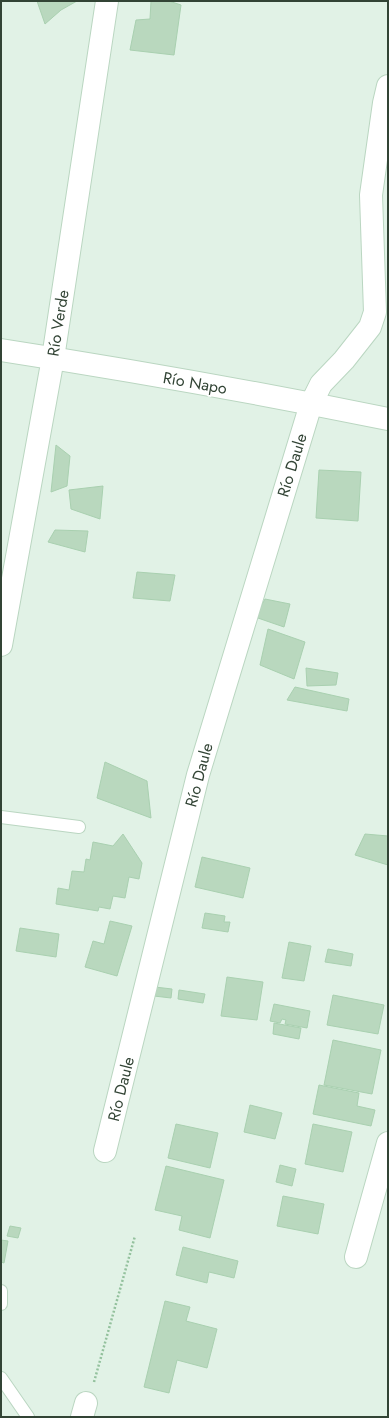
<svg xmlns="http://www.w3.org/2000/svg" width="389" height="1418" viewBox="0 0 389 1418" font-family="Jost,sans-serif">
<style>
.building{fill:#b9d8be;stroke:#a9d0b0}
.lines{fill:none;stroke-linecap:round;stroke-linejoin:round}
.lane-casing{stroke:#bad6c1;stroke-width:14}
.street-casing{stroke:#bad6c1;stroke-width:24}
.path{stroke:#93c19d;stroke-width:2.5;stroke-dasharray:2 2;stroke-linecap:butt}
.lane{stroke:#fff;stroke-width:12}
.street{stroke:#fff;stroke-width:22}
.labels{text-anchor:middle;dominant-baseline:central;stroke-width:4;stroke-linejoin:round;paint-order:stroke}
.street-label{font-size:16px;fill:#324435;stroke:#fff}
</style>
<rect width="100%" height="100%" fill="#e1f2e6"/>
<g class="building">
<polygon points="37,1 77,1 61,10 45,24"/>
<polygon points="151,1 169,1 181,5 174,55 130,50 136,20 150,19"/>
<polygon points="56,445 70,456 67,486 51,492"/>
<polygon points="319,470 361,472 358,521 316,518"/>
<polygon points="103,486 100,519 71,509 69,490"/>
<polygon points="55,530 88,531 85,552 48,542"/>
<polygon points="137,572 175,575 170,601 133,598"/>
<polygon points="265,599 290,604 284,627 255,617"/>
<polygon points="268,629 305,642 294,679 260,665"/>
<polygon points="306,668 338,673 336,685 307,686"/>
<polygon points="295,687 349,699 347,711 287,700"/>
<polygon points="105,762 147,781 151,818 97,798"/>
<polygon points="123,834 142,863 139,879 129,877 125,898 113,896 110,909 99,907 98,911 56,904 58,888 69,890 72,871 84,872 86,859 90,860 93,842 113,846"/>
<polygon points="365,834 388,836 388,865 355,855"/>
<polygon points="202,857 250,868 243,898 195,887"/>
<polygon points="205,913 225,916 224,922 230,922 228,932 202,928"/>
<polygon points="110,921 132,926 117,976 85,967 93,941 104,944"/>
<polygon points="20,928 59,934 56,957 16,951"/>
<polygon points="289,942 311,946 304,981 282,978"/>
<polygon points="328,949 353,954 351,966 325,962"/>
<polygon points="227,977 263,982 257,1020 221,1016"/>
<polygon points="155,987 172,989 171,998 154,996"/>
<polygon points="179,990 205,994 203,1003 178,999"/>
<polygon points="333,995 384,1005 378,1034 327,1025"/>
<polygon points="274,1004 310,1011 307,1028 285,1024 286,1020 282,1019 280,1023 270,1021"/>
<polygon points="274,1023 301,1028 299,1039 273,1034"/>
<polygon points="333,1040 381,1050 372,1094 324,1085"/>
<polygon points="319,1085 359,1093 357,1106 375,1110 371,1126 313,1114"/>
<polygon points="250,1105 282,1113 275,1139 244,1132"/>
<polygon points="176,1124 218,1133 210,1168 168,1158"/>
<polygon points="313,1124 352,1132 343,1172 305,1164"/>
<polygon points="280,1165 296,1169 292,1186 276,1182"/>
<polygon points="166,1166 224,1180 210,1238 179,1230 182,1216 155,1210"/>
<polygon points="283,1196 324,1204 318,1234 277,1226"/>
<polygon points="10,1226 21,1228 18,1238 7,1236"/>
<polygon points="1,1240 8,1241 4,1263 1,1262"/>
<polygon points="183,1247 238,1261 234,1278 209,1272 207,1283 176,1275"/>
<polygon points="165,1301 190,1307 186,1321 217,1329 207,1368 177,1360 169,1393 144,1387"/>
</g>
<g class="lines">
<g class="lane-casing">
<g id="lane">
<polyline points="1,817 79,827"/>
<polyline points="1,1291 1,1304"/>
<polyline points="1,1378 28,1417"/>
</g>
</g>
<g class="street-casing">
<g id="street">
<path d="M1,350C130,370 260,393 388,419"/>
<polyline points="1,645 53,358 107,1"/>
<polyline points="105,1151 198,775 311,404 321,384 344,360 370,327 375,312 371,195 384,103 388,86"/>
<polyline points="356,1257 388,1143"/>
<polyline points="82,1417 86,1403"/>
</g>
</g>
<polyline class="path" points="94,1382 135,1236"/>
<use href="#lane" class="lane"/>
<use href="#street" class="street"/>
</g>
<g class="labels">
<g class="street-label">
<text transform="translate(58 323) rotate(-81)">Río Verde</text>
<text transform="translate(195 383) rotate(10)">Río Napo</text>
<text transform="translate(292 465) rotate(-73)">Río Daule</text>
<text transform="translate(199 775) rotate(-75)">Río Daule</text>
<text transform="translate(121 1089) rotate(-76)">Río Daule</text>
</g>
</g>
<rect width="389" height="1418" fill="none" stroke="#324435" stroke-width="4"/>
</svg>
